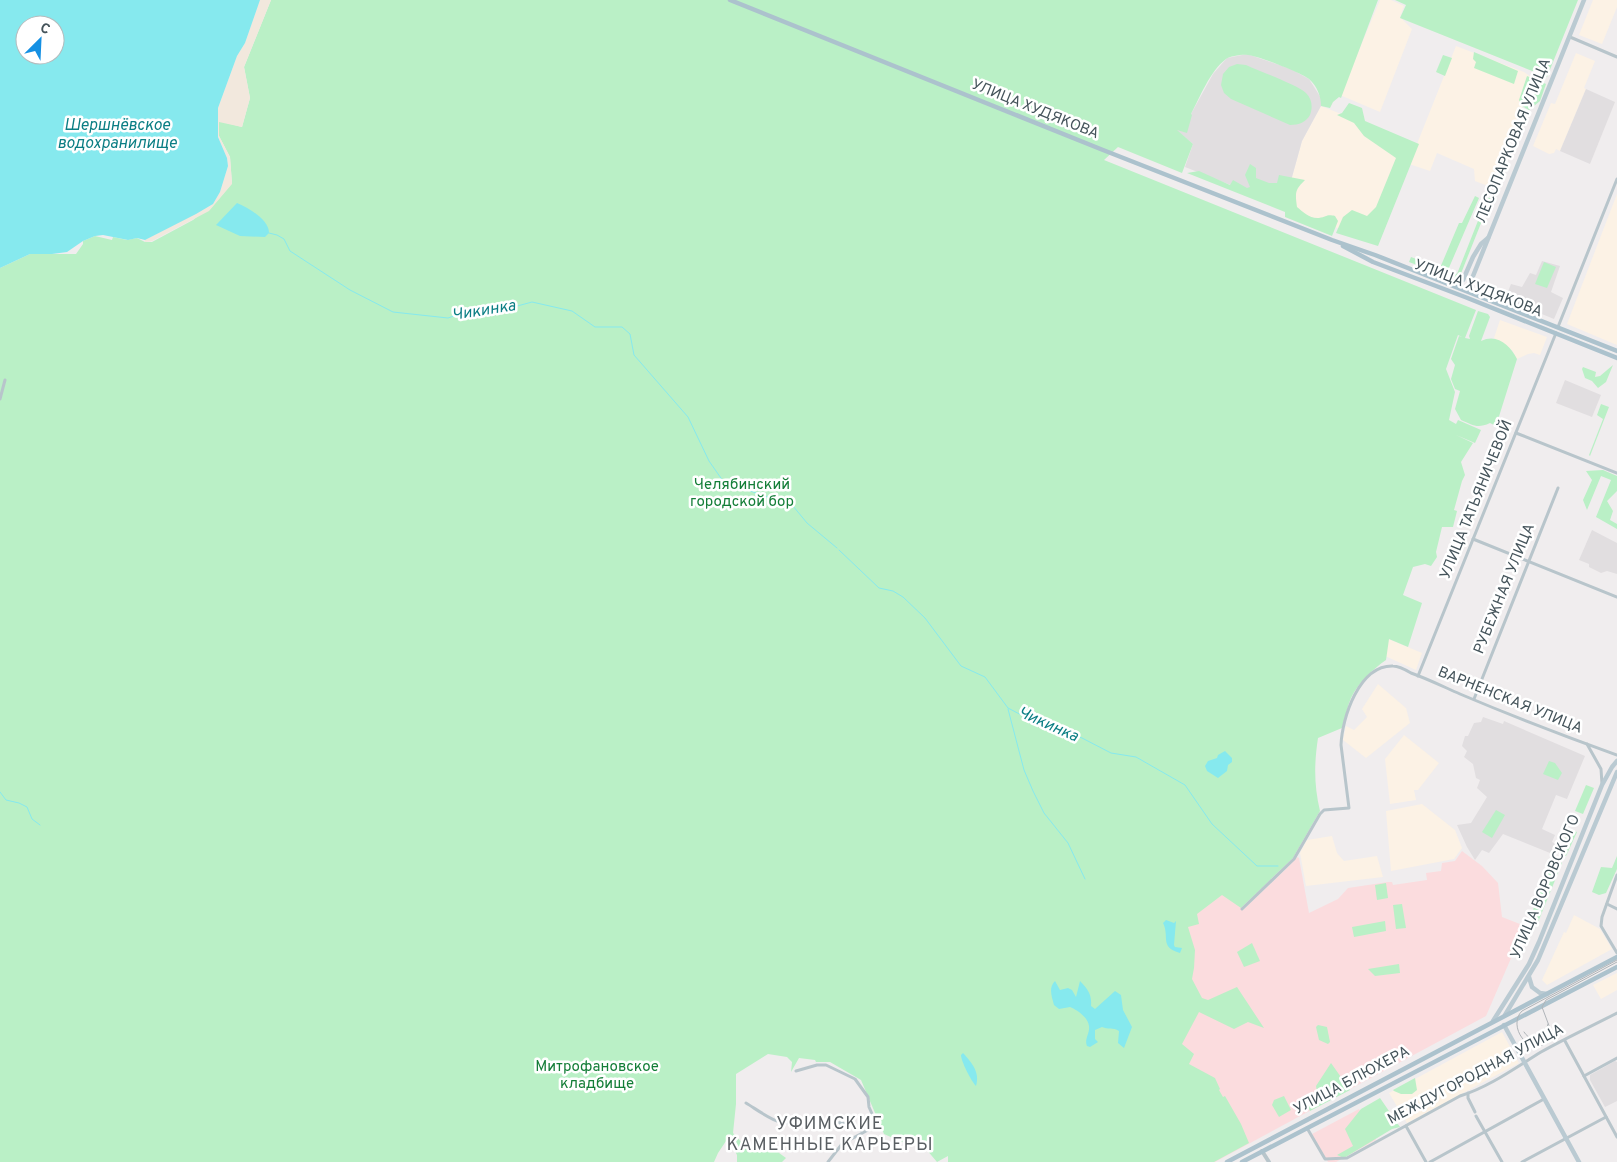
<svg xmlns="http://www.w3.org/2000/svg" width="1617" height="1162" viewBox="0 0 1617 1162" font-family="Overpass,sans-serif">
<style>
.commercial{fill:#fcf2e5}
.education{fill:#e1dee0}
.medical{fill:#fbdcde}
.green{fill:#baf0c6}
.sand{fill:#f2e8dd}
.water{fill:#86e9ee;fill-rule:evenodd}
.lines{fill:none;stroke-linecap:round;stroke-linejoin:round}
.stream{stroke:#86e9ee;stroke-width:1}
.minor{stroke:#b8c5cb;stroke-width:3}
.tertiary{stroke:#b8c5cb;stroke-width:4}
.secondary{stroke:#bacad2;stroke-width:4.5}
.primary{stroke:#acc2cd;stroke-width:4.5}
.tram{stroke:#afb4b8;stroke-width:1}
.labels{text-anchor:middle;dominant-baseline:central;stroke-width:5;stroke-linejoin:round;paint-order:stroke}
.street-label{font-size:15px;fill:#45545b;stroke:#fff}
.park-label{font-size:15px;fill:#147e38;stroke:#fff}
.water-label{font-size:16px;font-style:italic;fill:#0b7e84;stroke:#fff}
.quarter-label{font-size:18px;letter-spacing:1px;fill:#5a5f63;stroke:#fff}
</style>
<rect width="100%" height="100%" fill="#f0edee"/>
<g class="commercial">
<polygon points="1380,0 1391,0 1404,6 1400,17 1412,29 1380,112 1340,95"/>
<polygon points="1593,0 1617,0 1617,7 1602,44 1579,35"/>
<polygon points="1456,46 1524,72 1534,79 1492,179 1493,182 1498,184 1496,189 1475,181 1474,169 1437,153 1430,171 1409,164 1376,244 1284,206 1302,141 1321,106 1417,144"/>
<polygon points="1576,53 1595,61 1584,88 1586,89 1560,151 1556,149 1554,153 1549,154 1533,146 1551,103 1555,104"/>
<polygon points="1617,194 1617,345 1567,324"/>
<polygon points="1500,320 1547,337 1540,355 1534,353 1528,354 1517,359 1512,350 1494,338"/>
<polygon points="1386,638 1422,653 1416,670 1383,655"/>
<polygon points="1378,684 1406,708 1410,723 1366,758 1343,740 1346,726 1354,730 1367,717 1362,709"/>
<polygon points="1404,735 1439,763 1418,790 1414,790 1416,800 1390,804 1385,759"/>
<polygon points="1422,804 1455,830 1462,848 1454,859 1391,871 1386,811"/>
<polygon points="1332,836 1337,853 1344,861 1377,856 1383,877 1306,886 1300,853 1307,840"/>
<polygon points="1574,915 1600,929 1612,949 1547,985 1542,980 1564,932 1566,933"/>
<polygon points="1617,973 1617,990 1601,999 1593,985"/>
<polygon points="1502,1032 1519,1063 1407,1123 1389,1093"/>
</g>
<g class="education">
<polygon points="1247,54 1291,69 1309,79 1321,98 1321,106 1302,141 1284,206 1185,167 1193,144 1176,130 1191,114 1213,74 1227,58"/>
<polygon points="1586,89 1615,102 1590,164 1560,151"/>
<polygon points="1542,261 1560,266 1551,292 1563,298 1554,319 1505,299 1511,284 1522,287 1530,273 1536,275"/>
<polygon points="1565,380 1601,395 1592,417 1556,403"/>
<polygon points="1592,530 1617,543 1617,574 1607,571 1601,573 1589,567 1589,564 1579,560"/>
<polygon points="1483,717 1503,724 1504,721 1585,756 1567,799 1556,795 1542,829 1555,835 1552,842 1558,845 1555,855 1503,834 1489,853 1482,850 1475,860 1467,847 1457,825 1471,823 1487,797 1477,788 1480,780 1476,778 1473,764 1464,757 1467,751 1462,746 1465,736 1468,736 1474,723 1481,722"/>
<polygon points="1615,1061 1617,1062 1617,1101 1605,1107 1590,1080 1590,1075"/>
</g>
<g class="medical">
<polygon points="1462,851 1482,866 1498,883 1502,917 1525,926 1486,1016 1215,1162 1130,1162 1189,1064 1182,1044 1177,936 1219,887 1238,899 1243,910 1289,866 1297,857 1299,858 1309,913 1338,899 1348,888 1388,882 1392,882 1393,885 1427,880 1426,873 1441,871 1442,863 1455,861"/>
<polygon points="1359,1109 1376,1140 1336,1162 1328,1162 1312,1134"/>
</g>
<g class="green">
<path d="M271,0H1378L1341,98L1339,97L1333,102L1330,108L1321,106C1321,96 1317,86 1309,79C1302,73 1258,56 1248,55C1243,54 1230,56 1226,59C1210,71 1200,97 1191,114L1192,115L1187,133L1177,130L1193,144L1182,173L1118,147L1104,160L1476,310L1465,338L1470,339L1469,336L1478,311L1488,314L1490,317L1481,341C1497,333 1510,345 1517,359L1496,426L1490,423C1477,429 1473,425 1461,420L1455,409L1460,391L1455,389L1451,379L1455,365L1451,359L1459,336L1462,337L1458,335L1446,369L1455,392L1449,420L1456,424L1458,420L1481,430L1475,443L1456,435L1473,443L1461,462L1465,475L1462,481L1454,510L1457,511L1453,527H1442L1436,552L1437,557L1431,566L1425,564L1413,567L1403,595L1422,603L1408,647L1389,639L1386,660C1373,669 1358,683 1351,698C1347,707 1345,718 1342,728L1318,738C1314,764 1314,786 1320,811L1293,858L1241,908L1222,895L1197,914L1199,924L1188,927L1195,950L1194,968L1192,979L1202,998L1208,1000L1237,987L1264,1028L1248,1022L1234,1029L1199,1012L1182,1044L1194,1054L1189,1064L1215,1078L1220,1089L1219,1090L1223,1097L1225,1096L1241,1124L1249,1143L1214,1162H948V1156L937,1162L915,1136L902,1142L884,1134L861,1080L830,1062H816L815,1060L799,1058L791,1072L792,1062L787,1057L768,1054L736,1074V1104L733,1133L746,1147L764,1142L786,1158L782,1162H737V1155L728,1138L718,1153L714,1162H0V268L30,254H76L83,244V241L95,236L112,240L113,237L127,240L137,238L145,242H152L193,220L216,202L232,183L230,157L219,136V121L242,127L250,98L244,67Z"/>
<polygon points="1395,0 1578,0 1547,77 1400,18 1406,5"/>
<polygon points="1474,52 1518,71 1514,84 1474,68 1476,62 1473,59"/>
<polygon points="1443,55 1452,58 1445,76 1436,72"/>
<path d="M1237,64L1246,65C1259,71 1298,85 1306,93C1312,99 1313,107 1310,115C1306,122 1299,125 1290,125L1231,99L1224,93L1221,85L1223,74L1229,67Z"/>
<polygon points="1527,76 1546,84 1540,101 1529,110 1522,106 1519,100"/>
<polygon points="1349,103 1362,108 1365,121 1419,144 1378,246 1336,233 1343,217 1352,210 1367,216 1376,207 1396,158 1364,136 1354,123 1337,115 1342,113"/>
<path d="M1250,164L1256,168V178L1269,183H1277L1279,175L1305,180C1295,190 1295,192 1297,207C1303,212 1310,219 1319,218C1327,217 1326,214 1335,216L1338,221L1332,236L1285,217V212L1187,173L1199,171L1230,185L1233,180L1247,188L1250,187L1245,175Z"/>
<polygon points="1475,196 1479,198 1448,270 1457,274 1487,198 1491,198 1458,281 1409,262 1411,257 1440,268 1459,223 1462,223"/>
<polygon points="1544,262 1556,267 1547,288 1535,284"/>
<polygon points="1613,365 1606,382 1598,388 1592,381 1585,378 1582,369 1583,367 1596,372 1595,377 1600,376"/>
<polygon points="1601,404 1609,407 1590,456 1589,455 1603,419 1597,415"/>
<polygon points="1603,470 1617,476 1617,491 1607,501 1613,511 1610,520 1617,524 1617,529 1596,517 1611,480 1601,476 1587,510 1583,500 1592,480 1586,471"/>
<polygon points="1549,761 1555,763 1562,773 1558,780 1543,774"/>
<polygon points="1586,785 1594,788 1583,814 1575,811"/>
<polygon points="1496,810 1505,815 1492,838 1482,832"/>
<polygon points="1569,829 1577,832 1566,856 1559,855"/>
<polygon points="1617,856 1617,869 1606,893 1599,895 1592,892 1601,867 1612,868"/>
<polygon points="1553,859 1562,863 1536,927 1533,929 1527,925"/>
<polygon points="1386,883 1388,898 1377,900 1375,885"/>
<polygon points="1402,904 1406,928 1396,929 1393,905"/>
<polygon points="1385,921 1386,931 1354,937 1352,927"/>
<polygon points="1252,943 1260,961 1244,967 1237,952"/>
<polygon points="1399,964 1400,973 1375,976 1368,969"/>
<polygon points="1318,1025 1327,1027 1330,1042 1328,1044 1319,1040 1316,1027"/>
<polygon points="1331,1063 1350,1090 1310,1111 1307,1105 1318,1097 1316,1086"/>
<polygon points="1415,1078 1417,1090 1412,1094 1401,1094 1394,1091 1393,1090"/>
<polygon points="1284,1096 1291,1110 1279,1117 1272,1105 1274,1100"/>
<polygon points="1380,1098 1400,1127 1392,1129 1344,1158 1337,1155 1353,1146 1345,1129 1361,1109"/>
</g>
<polygon class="sand" points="260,0 271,0 244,67 250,98 242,127 219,122 219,136 230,157 232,184 209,211 152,241 145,242 145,240 213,204 220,192 228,166 227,158 218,137 218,108 237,56 245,43"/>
<g class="water">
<path d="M0,0H260L245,43L237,56L218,108V137L227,158L228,166L220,192L213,204L196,214L145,240L137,238L128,240L103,235L95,236L83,241L67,252L52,254H30L0,268ZM25,25H55V55H25Z"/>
<path d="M237,203C249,208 269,220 269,233L265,237L240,236L216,225Z"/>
<polygon points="1225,751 1232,758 1232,762 1228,765 1227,771 1218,778 1207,771 1205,766 1208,761 1217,758 1218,755"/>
<path d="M1166,920L1174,923L1176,921L1174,945L1175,947L1182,948L1180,953C1159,947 1170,937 1163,923Z"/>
<path d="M1055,981L1060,990L1068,988L1072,990L1076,997L1080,981C1088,989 1092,995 1091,1006L1095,1009L1115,991L1121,995L1123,1010L1132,1027L1124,1048L1118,1043L1119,1031C1113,1027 1108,1030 1102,1027L1095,1030V1039L1098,1042L1090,1047L1087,1046C1084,1039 1090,1034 1089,1026C1088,1017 1077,1010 1070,1007L1059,1009L1054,1005C1052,997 1048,988 1055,981Z"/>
<path d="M963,1053C972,1063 980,1072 976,1086C971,1081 961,1061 961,1055Z"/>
</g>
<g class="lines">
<g class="stream">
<polyline points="269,233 277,235 284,239 290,251 350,290 393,312 448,318 463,313 488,314 532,302 572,311 595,327 622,327 630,334 634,355 688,417 709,461 723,481 739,486"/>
<polyline points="742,488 793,506 807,523 837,548"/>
<polyline points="839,550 879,588 893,591 903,597 925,618 961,666 985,677 1008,708 1027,718 1082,738 1111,753 1136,757 1185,785 1212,824 1257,866 1278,866"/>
<polyline points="1008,709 1024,770 1033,791 1044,813 1068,843 1085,879"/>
<polyline points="0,792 6,800 19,803 27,807 32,819 40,825"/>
</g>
<g class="minor">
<polyline points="1570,37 1617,57"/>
<polyline points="1558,327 1617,179"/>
<polyline points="0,399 5,380"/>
<polyline points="1516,433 1617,473"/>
<polyline points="1473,539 1617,597"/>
<polyline points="1418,676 1556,333"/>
<polyline points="1474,699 1558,488"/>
<polyline points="1587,744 1601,769 1602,784"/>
<polyline points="1617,875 1602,917 1601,926 1617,953"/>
<polyline points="1607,904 1617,909"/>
<path d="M1242,909L1294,859L1320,814L1324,810L1349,808L1341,745C1342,718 1359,665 1393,666C1399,666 1406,670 1411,673C1428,679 1444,687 1460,694C1512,716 1564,736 1617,755"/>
<polyline points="1565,1041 1617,1137"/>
<polyline points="796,1071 817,1065 826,1065 855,1079 868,1097 869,1107 876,1123 868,1130 842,1144 828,1162"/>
<polyline points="1584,1076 1617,1058"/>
<polyline points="1468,1093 1468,1098 1475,1112"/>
<path d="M746,1103C756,1109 769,1119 780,1122C805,1127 843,1114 863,1132"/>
<polyline points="1476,1116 1502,1162"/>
<polyline points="1406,1126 1426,1162"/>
<path d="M1307,1128L1325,1159L1347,1158L1460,1096C1489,1087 1515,1068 1541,1052C1566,1038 1592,1026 1617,1013"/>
<polyline points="1430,1162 1544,1099"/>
<polyline points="1522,1162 1606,1117"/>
</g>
<polyline class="tertiary" points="1262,1151 1269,1162"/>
<g class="secondary">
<polyline points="1450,284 1456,284 1463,280 1473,257 1481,244 1488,238"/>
<polyline points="1467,291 1584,0"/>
<polyline points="1529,977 1532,987 1540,993 1547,994"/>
<polyline points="1505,1015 1538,960 1617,772"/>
<polyline points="1493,1021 1529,964 1539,942 1602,785 1612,767 1617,761"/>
<polyline points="1504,1025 1579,1162"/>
</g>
<g class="primary">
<polyline points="730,0 1103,150 1332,240 1375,255 1617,351"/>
<polyline points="1343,246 1373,262 1465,297 1617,358"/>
<polyline points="1227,1162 1617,957"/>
<polyline points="1242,1162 1617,967"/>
</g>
<g class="tram">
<path d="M1617,960L1522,1011C1507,1025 1528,1059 1550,1041L1551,1031L1542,1007L1546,1000L1617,962"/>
<path d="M1524,1032C1529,1040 1537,1041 1545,1035L1548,1024"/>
</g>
</g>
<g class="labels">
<g class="street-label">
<text transform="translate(1035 110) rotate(22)">УЛИЦА ХУДЯКОВА</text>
<text transform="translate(1514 141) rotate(-68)">ЛЕСОПАРКОВАЯ УЛИЦА</text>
<text transform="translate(1478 289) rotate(21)">УЛИЦА ХУДЯКОВА</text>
<text transform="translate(1477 500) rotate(-68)">УЛИЦА ТАТЬЯНИЧЕВОЙ</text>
<text transform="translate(1505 589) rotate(-68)">РУБЕЖНАЯ УЛИЦА</text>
<text transform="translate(1510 701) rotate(22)">ВАРНЕНСКАЯ УЛИЦА</text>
<text transform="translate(1546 887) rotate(-67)">УЛИЦА ВОРОВСКОГО</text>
<text transform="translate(1476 1075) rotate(-28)">МЕЖДУГОРОДНАЯ УЛИЦА</text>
<text transform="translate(1352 1081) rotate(-28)">УЛИЦА БЛЮХЕРА</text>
</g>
<g class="park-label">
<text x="742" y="485">Челябинский<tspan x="742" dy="17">городской бор</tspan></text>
<text x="597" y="1067">Митрофановское<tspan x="597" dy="17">кладбище</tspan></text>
</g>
<g class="water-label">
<text x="117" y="126">Шершнёвское<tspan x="117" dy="18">водохранилище</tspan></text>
<text transform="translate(484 311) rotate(-9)">Чикинка</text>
<text transform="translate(1048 725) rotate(24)">Чикинка</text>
</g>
<g class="quarter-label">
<text x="830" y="1124">УФИМСКИЕ<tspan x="830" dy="21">КАМЕННЫЕ КАРЬЕРЫ</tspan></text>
</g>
</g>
<g transform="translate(40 40) rotate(24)"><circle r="24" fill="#ffffff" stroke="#b5bbbd"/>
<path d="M0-4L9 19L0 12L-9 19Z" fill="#1590e3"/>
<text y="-8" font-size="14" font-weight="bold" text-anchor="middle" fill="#45545b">С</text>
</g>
</svg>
